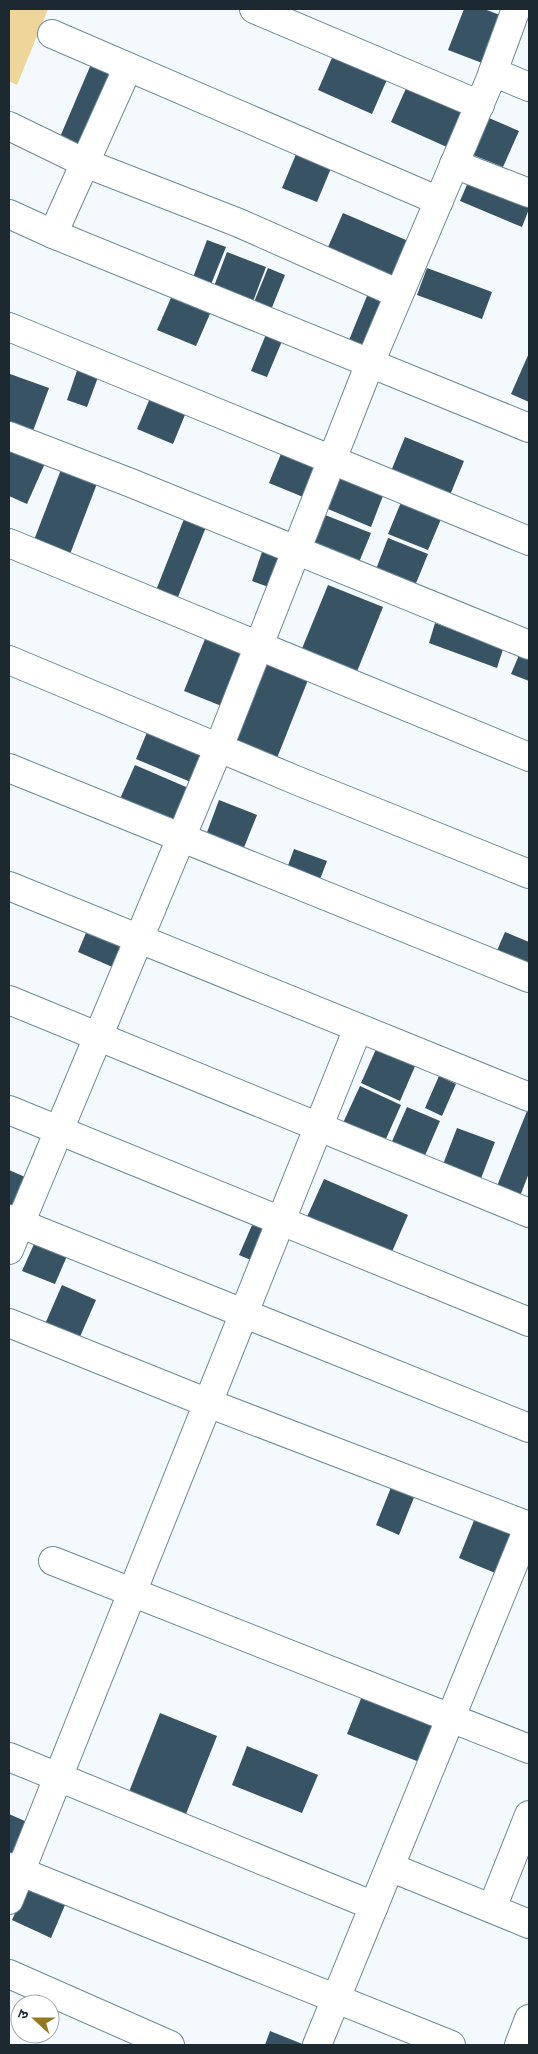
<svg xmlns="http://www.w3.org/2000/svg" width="538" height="2054" viewBox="0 0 538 2054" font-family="Georgia,'Noto Sans Devanagari',serif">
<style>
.green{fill:#eed69a}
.building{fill:#385363}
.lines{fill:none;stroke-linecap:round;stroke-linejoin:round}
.minor-casing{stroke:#6d8a9b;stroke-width:30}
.minor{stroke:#fff;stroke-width:28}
</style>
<rect width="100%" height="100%" fill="#f3f9fd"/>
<polygon class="green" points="9,9 48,9 17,85 9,81"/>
<g class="building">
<polygon points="464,9 484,9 508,18 490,66 448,50"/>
<polygon points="335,51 389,75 372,114 318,90"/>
<polygon points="92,62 118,73 84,155 57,144"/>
<polygon points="408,84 466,110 449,148 391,122"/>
<polygon points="489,118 519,131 503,167 473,155"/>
<polygon points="299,147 334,161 317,202 282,188"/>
<polygon points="472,173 529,197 529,209 522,227 460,201"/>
<polygon points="343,213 413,243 395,285 325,254"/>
<polygon points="207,240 226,247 210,287 192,280"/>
<polygon points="227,252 266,267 252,304 213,289"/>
<polygon points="268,268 285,275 271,310 254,302"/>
<polygon points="427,268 492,292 482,319 417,295"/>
<polygon points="174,291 213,307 196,346 157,330"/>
<polygon points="369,291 387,298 364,353 347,345"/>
<polygon points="269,327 285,334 267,377 251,371"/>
<polygon points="529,353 529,402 511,394"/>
<polygon points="80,362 101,369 87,407 67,400"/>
<polygon points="10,374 49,388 33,431 9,422"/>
<polygon points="153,391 189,405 173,444 137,429"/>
<polygon points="405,437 464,461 448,500 389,476"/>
<polygon points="9,445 46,461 27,504 9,496"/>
<polygon points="283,449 322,465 308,499 269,483"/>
<polygon points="62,467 98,481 67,562 31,548"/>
<polygon points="343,471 386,488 371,527 328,509"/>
<polygon points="404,495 444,512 428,550 388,534"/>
<polygon points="325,515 371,533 355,572 310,553"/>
<polygon points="184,519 206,527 174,607 153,598"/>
<polygon points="388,538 428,554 412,593 373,577"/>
<polygon points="262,552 284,560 274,589 252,581"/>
<polygon points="328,585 383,607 356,674 301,651"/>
<polygon points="435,623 503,649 497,668 429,643"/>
<polygon points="207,634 252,652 229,709 184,691"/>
<polygon points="519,655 529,660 529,681 511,674"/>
<polygon points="266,664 308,680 277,758 235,741"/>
<polygon points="150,725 208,750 193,783 136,759"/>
<polygon points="135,765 193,790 177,826 119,801"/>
<polygon points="219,800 257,815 243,850 206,835"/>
<polygon points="294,849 327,861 319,882 286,871"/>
<polygon points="88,928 127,945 117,969 78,952"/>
<polygon points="505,932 529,942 529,967 495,955"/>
<polygon points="377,1047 416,1064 400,1101 361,1083"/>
<polygon points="439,1076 456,1084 442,1116 425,1108"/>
<polygon points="360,1086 401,1105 385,1141 343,1123"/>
<polygon points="529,1106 529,1173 520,1196 497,1186"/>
<polygon points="407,1107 440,1121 423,1160 390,1146"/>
<polygon points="457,1128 495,1142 480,1181 442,1167"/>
<polygon points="9,1170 32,1180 18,1212 9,1208"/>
<polygon points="324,1179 408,1215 391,1254 307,1217"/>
<polygon points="256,1216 277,1225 260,1264 239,1255"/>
<polygon points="38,1235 70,1249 55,1284 22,1271"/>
<polygon points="62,1285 96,1300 79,1339 45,1324"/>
<polygon points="392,1485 415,1495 399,1535 376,1525"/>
<polygon points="475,1518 516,1534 500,1575 459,1558"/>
<polygon points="362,1696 437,1725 422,1763 347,1734"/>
<polygon points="160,1713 217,1736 184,1819 127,1797"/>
<polygon points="247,1746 318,1775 302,1813 232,1785"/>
<polygon points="9,1814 36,1826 21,1861 9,1856"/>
<polygon points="29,1881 68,1898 51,1938 12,1920"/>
<polygon points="270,2031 305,2045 265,2045"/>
</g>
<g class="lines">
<g class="minor-casing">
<g id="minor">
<polyline points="254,9 480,105"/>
<polyline points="52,34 439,201"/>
<polyline points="493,72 529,87"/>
<polyline points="9,126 85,163 239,223 399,294"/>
<polyline points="454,164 529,193"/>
<polyline points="9,214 53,234 529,428"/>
<polyline points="53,234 128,67"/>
<polyline points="9,327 529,541"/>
<polyline points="9,436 131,483 529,645"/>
<polyline points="9,543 529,757"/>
<polyline points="9,660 298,781 529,874"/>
<polyline points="9,768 529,978"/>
<polyline points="9,886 529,1097"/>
<polyline points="9,1000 529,1213"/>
<polyline points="9,1110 529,1322"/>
<polyline points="9,1219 529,1428"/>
<polyline points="9,1250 219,747 370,363 490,80 516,9"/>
<polyline points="9,1323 208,1403 529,1526"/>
<polyline points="53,1561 529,1749"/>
<polyline points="9,1757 374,1906"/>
<polyline points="9,1867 451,2045"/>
<polyline points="390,1867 529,1924"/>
<polyline points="9,1900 358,1028"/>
<polyline points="492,1908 529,1815"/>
<polyline points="9,1974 170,2045"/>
<polyline points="317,2045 529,1526"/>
<polyline points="519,2045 529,2019"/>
</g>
</g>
<use href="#minor" class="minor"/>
</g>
<rect width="538" height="2054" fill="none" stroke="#1d2930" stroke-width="20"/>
<g transform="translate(35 2019) rotate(291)"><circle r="24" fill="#ffffff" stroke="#a5a9ac"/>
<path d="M0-4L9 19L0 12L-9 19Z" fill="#95771e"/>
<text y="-8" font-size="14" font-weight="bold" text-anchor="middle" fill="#1d2930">उ</text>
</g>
</svg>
